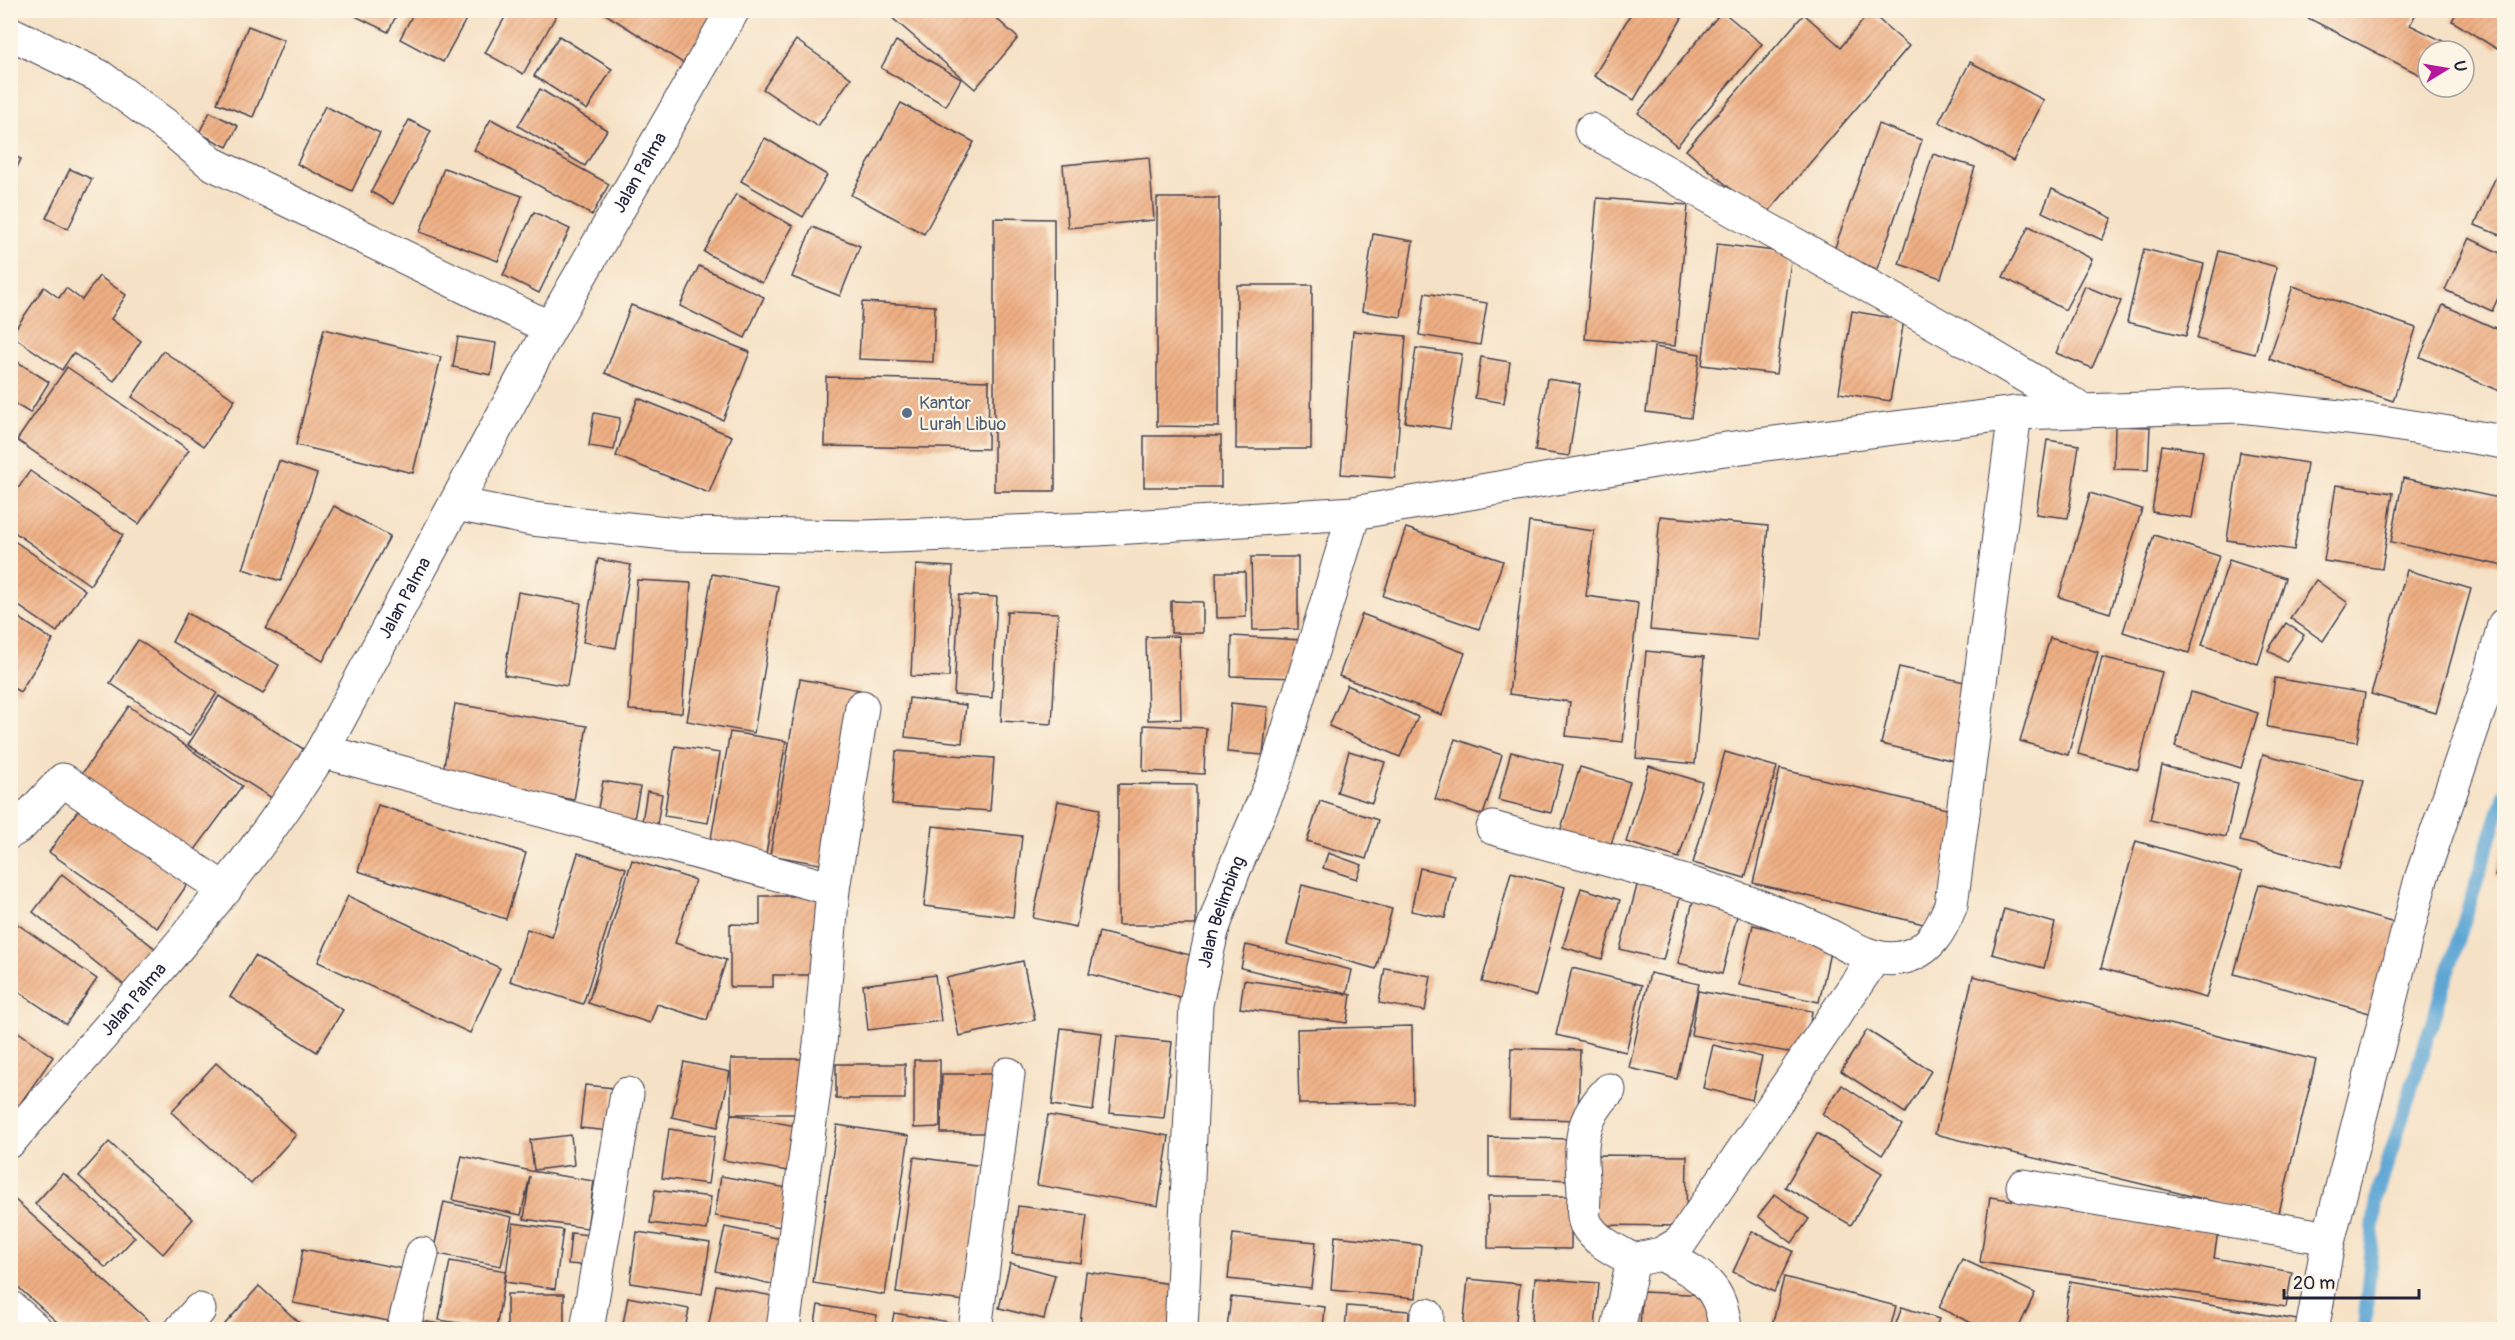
<svg xmlns="http://www.w3.org/2000/svg" width="2515" height="1340" viewBox="0 0 2515 1340" font-family="Pangolin,sans-serif">
<style>
.lines{fill:none;stroke-linecap:round;stroke-linejoin:round}
.stream{stroke:#5da6d4;stroke-width:14}
.building{fill:url(#building-hatch)}
.minor-casing{stroke:#423f50;stroke-width:35}
.minor{stroke:#fff;stroke-width:33}
.service-dot{fill:#5c6f8a;stroke:#fcf5e5;stroke-width:2}
.labels{text-anchor:middle;dominant-baseline:central;stroke-width:4.5;stroke-linejoin:round;paint-order:stroke}
.street-label{font-size:18px;fill:#22223b;stroke:#fcf5e5}
.service-label{font-size:18px;fill:#4e5e75;stroke:#fcf5e5;text-anchor:start}
</style>
<defs>
<pattern id="building-hatch" width="6" height="6" patternUnits="userSpaceOnUse" patternTransform="scale(1.5)"><rect width="6" height="6" fill="#efaf83"/><path d="M-1 1l2-2M0 6l6-6M5 7l2-2" fill="none" stroke="#cd9672"/></pattern>
</defs>
<rect width="100%" height="100%" fill="#fcf5e5"/>
<filter id="ink" filterUnits="userSpaceOnUse"><feTurbulence type="fractalNoise" baseFrequency=".0167" numOctaves="2"/><feDisplacementMap in="SourceGraphic" scale="12" xChannelSelector="R" yChannelSelector="G"/><feConvolveMatrix kernelMatrix="1 2 1 2 8 2 1 2 1" color-interpolation-filters="sRGB"/></filter>
<filter id="wash" filterUnits="userSpaceOnUse"><feTurbulence type="fractalNoise" baseFrequency=".008" numOctaves="4" result="noise"/><feDisplacementMap in="SourceGraphic" scale="24" xChannelSelector="R" yChannelSelector="G"/><feGaussianBlur stdDeviation="1.35" result="paint"/><feColorMatrix in="noise" values="0 0 0 0 0 0 0 0 0 0 0 0 0 0 0 0 0 1.4 0 .05"/><feComposite in="paint" operator="in"/></filter>
<g filter="url(#wash)">
<rect width="100%" height="100%" fill="#f5e1c5"/>
<g class="lines">
<polyline class="stream" points="2364,1330 2376,1200 2504,795"/>
</g>
<g id="blocks">
<g class="building">
<polygon points="358,10 399,10 388,32 355,16"/>
<polygon points="415,10 471,10 443,62 400,39"/>
<polygon points="509,10 550,10 557,14 523,74 485,53"/>
<polygon points="599,10 706,10 717,17 686,65"/>
<polygon points="883,10 987,10 1018,38 975,89"/>
<polygon points="1633,10 1669,10 1682,18 1634,100 1594,76"/>
<polygon points="2309,10 2418,10 2410,25 2453,46 2451,51 2428,51 2428,79 2306,17"/>
<polygon points="2458,10 2504,10 2504,37 2497,49 2452,21"/>
<polygon points="1722,11 1762,44 1677,146 1638,113"/>
<polygon points="1870,12 1909,46 1765,216 1747,203 1686,150 1804,14 1841,47"/>
<polygon points="248,26 284,40 253,117 217,103"/>
<polygon points="559,36 612,69 587,110 534,76"/>
<polygon points="796,40 851,78 818,126 763,89"/>
<polygon points="896,41 961,79 946,106 881,68"/>
<polygon points="1970,62 2044,100 2013,161 1939,122"/>
<polygon points="540,89 607,130 585,166 518,126"/>
<polygon points="901,103 974,142 924,234 851,195"/>
<polygon points="325,106 380,133 352,191 297,164"/>
<polygon points="210,112 238,126 227,147 199,133"/>
<polygon points="491,119 609,184 592,215 474,150"/>
<polygon points="409,120 431,131 393,204 371,192"/>
<polygon points="1878,124 1922,140 1877,269 1833,253"/>
<polygon points="765,138 827,175 803,217 741,181"/>
<polygon points="10,154 21,159 10,182"/>
<polygon points="1933,154 1975,167 1941,278 1899,264"/>
<polygon points="1149,157 1154,220 1068,228 1063,165"/>
<polygon points="2504,158 2504,237 2475,225"/>
<polygon points="444,168 522,196 498,261 420,232"/>
<polygon points="70,169 92,179 68,229 46,218"/>
<polygon points="2052,189 2112,218 2102,240 2042,212"/>
<polygon points="736,194 793,226 762,283 704,252"/>
<polygon points="1157,198 1219,198 1219,427 1157,426"/>
<polygon points="1597,198 1688,205 1675,346 1585,339"/>
<polygon points="534,212 570,229 539,293 503,275"/>
<polygon points="994,218 1054,219 1055,491 994,491"/>
<polygon points="2029,226 2092,259 2065,310 2003,277"/>
<polygon points="812,227 860,246 840,296 792,277"/>
<polygon points="1373,234 1413,241 1401,317 1362,311"/>
<polygon points="2469,238 2504,255 2504,285 2492,311 2445,290"/>
<polygon points="1717,244 1792,253 1776,374 1702,365"/>
<polygon points="2144,249 2204,264 2186,336 2127,322"/>
<polygon points="2219,251 2277,267 2255,354 2197,339"/>
<polygon points="699,266 764,297 745,338 680,306"/>
<polygon points="99,276 126,295 111,319 141,341 114,381 73,353 62,370 11,335 44,287 59,298 66,288 82,300"/>
<polygon points="1237,285 1312,285 1311,449 1236,449"/>
<polygon points="10,286 16,289 10,299"/>
<polygon points="2085,286 2121,301 2092,368 2056,353"/>
<polygon points="2293,286 2416,328 2393,401 2269,359"/>
<polygon points="1425,293 1487,303 1480,345 1419,335"/>
<polygon points="862,302 935,306 933,362 859,359"/>
<polygon points="631,305 750,352 723,420 605,373"/>
<polygon points="2443,305 2504,332 2504,393 2420,357"/>
<polygon points="1852,311 1904,320 1890,401 1839,393"/>
<polygon points="324,329 441,357 413,473 296,445"/>
<polygon points="1353,331 1406,336 1395,478 1341,474"/>
<polygon points="458,337 496,343 491,375 453,367"/>
<polygon points="1654,347 1700,354 1691,418 1646,412"/>
<polygon points="1416,348 1462,354 1450,429 1405,422"/>
<polygon points="163,351 235,400 204,446 132,397"/>
<polygon points="10,357 49,382 30,413 10,401"/>
<polygon points="1481,357 1510,362 1504,403 1475,398"/>
<polygon points="67,367 189,450 139,524 17,440"/>
<polygon points="826,377 989,381 988,449 825,446"/>
<polygon points="1547,379 1580,384 1569,456 1535,451"/>
<polygon points="638,398 732,436 709,493 616,456"/>
<polygon points="594,413 620,418 614,450 589,446"/>
<polygon points="2115,426 2150,427 2148,470 2114,469"/>
<rect x="1144" y="436" width="77" height="51"/>
<polygon points="2047,440 2079,445 2068,518 2036,514"/>
<polygon points="2162,445 2203,451 2192,518 2152,512"/>
<polygon points="2240,452 2307,463 2294,550 2227,540"/>
<polygon points="279,461 317,474 281,581 243,569"/>
<polygon points="30,471 123,535 90,585 10,529 10,500"/>
<polygon points="2403,478 2504,499 2504,566 2391,542"/>
<polygon points="2336,485 2393,493 2382,569 2324,561"/>
<polygon points="2090,493 2142,509 2110,613 2059,597"/>
<polygon points="334,506 390,536 323,661 266,629"/>
<polygon points="1660,516 1768,526 1758,640 1650,630"/>
<polygon points="1529,522 1594,531 1586,596 1638,603 1623,742 1566,736 1570,702 1509,694"/>
<polygon points="1406,528 1503,561 1479,629 1383,596"/>
<polygon points="2154,535 2219,556 2189,653 2123,632"/>
<polygon points="10,538 85,590 57,632 10,600"/>
<polygon points="1251,557 1298,557 1298,629 1253,630"/>
<polygon points="598,559 631,565 616,648 583,642"/>
<polygon points="2229,560 2285,578 2258,664 2202,645"/>
<polygon points="916,565 953,567 949,677 911,676"/>
<polygon points="2407,570 2471,589 2436,713 2371,694"/>
<polygon points="1216,572 1245,572 1246,617 1217,618"/>
<polygon points="712,574 778,586 754,733 687,721"/>
<polygon points="637,580 691,583 682,713 629,710"/>
<polygon points="2316,580 2348,603 2323,641 2290,618"/>
<polygon points="518,592 581,603 567,686 504,675"/>
<polygon points="959,595 997,597 992,698 954,695"/>
<polygon points="1171,601 1203,602 1203,633 1171,633"/>
<polygon points="1007,611 1058,613 1052,724 1001,721"/>
<polygon points="10,612 53,640 20,692 10,686"/>
<polygon points="187,613 279,665 263,694 172,642"/>
<polygon points="1362,614 1465,653 1442,715 1339,676"/>
<polygon points="2286,623 2304,635 2286,662 2268,650"/>
<polygon points="1179,636 1181,719 1148,720 1146,637"/>
<polygon points="1232,636 1302,640 1300,678 1231,676"/>
<polygon points="2050,638 2098,652 2068,755 2020,741"/>
<polygon points="138,640 217,693 189,736 110,683"/>
<polygon points="1646,651 1704,657 1695,764 1636,758"/>
<polygon points="2102,657 2162,672 2138,770 2078,754"/>
<polygon points="1899,667 1973,684 1955,761 1881,744"/>
<polygon points="2275,678 2365,693 2357,742 2267,727"/>
<polygon points="800,679 860,690 830,866 770,855"/>
<polygon points="1347,685 1418,717 1400,757 1329,726"/>
<polygon points="2191,692 2258,713 2241,768 2175,747"/>
<polygon points="219,696 313,755 283,805 188,745"/>
<polygon points="909,698 966,705 962,743 905,737"/>
<polygon points="1231,703 1268,707 1263,755 1227,752"/>
<polygon points="455,704 587,726 574,800 442,777"/>
<polygon points="129,706 242,786 192,854 81,775"/>
<polygon points="1144,725 1206,728 1204,774 1143,771"/>
<polygon points="730,732 786,741 766,854 710,844"/>
<polygon points="1455,739 1502,755 1483,815 1435,799"/>
<polygon points="675,746 720,753 708,823 664,816"/>
<polygon points="896,751 994,758 990,811 892,804"/>
<polygon points="1349,751 1385,762 1372,803 1337,792"/>
<polygon points="1511,752 1563,765 1551,813 1498,800"/>
<polygon points="1725,752 1777,767 1745,878 1693,863"/>
<polygon points="2263,754 2364,781 2340,868 2240,841"/>
<polygon points="1649,766 1702,782 1679,858 1626,842"/>
<polygon points="2162,766 2238,783 2226,837 2150,820"/>
<polygon points="1580,767 1630,782 1610,848 1560,832"/>
<polygon points="1780,769 1959,812 1932,926 1753,883"/>
<polygon points="603,781 640,787 632,830 595,824"/>
<polygon points="1118,784 1196,785 1196,925 1118,925"/>
<polygon points="647,791 662,794 655,837 640,834"/>
<polygon points="1058,801 1100,809 1076,927 1033,918"/>
<polygon points="1320,801 1378,820 1366,859 1307,841"/>
<polygon points="378,805 526,853 506,919 358,871"/>
<polygon points="81,806 189,882 157,928 49,852"/>
<polygon points="933,826 1022,836 1013,917 924,906"/>
<polygon points="2136,841 2242,872 2206,998 2101,968"/>
<polygon points="2504,843 2504,879 2495,876"/>
<polygon points="578,853 626,868 583,1004 510,981 527,929 552,937"/>
<polygon points="1328,853 1362,865 1357,879 1323,868"/>
<polygon points="632,860 695,880 675,943 726,960 707,1020 657,1004 650,1023 588,1003"/>
<polygon points="1420,868 1455,876 1445,918 1411,911"/>
<polygon points="1511,872 1565,887 1536,996 1482,982"/>
<polygon points="62,874 158,951 129,989 33,912"/>
<polygon points="1638,882 1681,894 1663,960 1620,949"/>
<polygon points="2259,884 2398,924 2373,1014 2234,974"/>
<polygon points="1302,885 1392,909 1376,969 1287,944"/>
<polygon points="1581,888 1620,900 1602,959 1563,947"/>
<polygon points="348,896 500,968 470,1033 318,962"/>
<polygon points="760,896 824,896 824,975 773,975 773,987 730,987 730,924 760,925"/>
<polygon points="1693,901 1738,912 1722,974 1678,963"/>
<polygon points="2004,909 2055,923 2044,968 1992,954"/>
<polygon points="10,919 97,979 66,1024 10,986"/>
<polygon points="1753,925 1832,943 1819,1002 1739,985"/>
<polygon points="1099,932 1194,956 1184,998 1089,974"/>
<polygon points="1246,945 1352,970 1347,993 1241,968"/>
<polygon points="255,956 343,1010 317,1052 230,997"/>
<polygon points="1023,961 1035,1020 959,1036 946,978"/>
<polygon points="1385,968 1431,976 1425,1011 1379,1003"/>
<polygon points="1572,968 1642,985 1626,1052 1556,1035"/>
<polygon points="1650,973 1699,984 1677,1079 1629,1068"/>
<polygon points="935,975 941,1021 868,1030 863,985"/>
<polygon points="1973,976 2316,1060 2278,1217 1935,1134"/>
<polygon points="1244,980 1351,995 1347,1023 1240,1008"/>
<polygon points="1698,991 1812,1011 1805,1055 1691,1035"/>
<polygon points="10,1026 53,1057 13,1114 10,1112"/>
<polygon points="1412,1026 1413,1103 1299,1104 1297,1029"/>
<polygon points="1061,1028 1102,1033 1093,1111 1052,1105"/>
<polygon points="1867,1030 1931,1071 1905,1113 1841,1071"/>
<polygon points="1117,1036 1172,1042 1164,1118 1109,1113"/>
<polygon points="1713,1045 1762,1057 1752,1100 1703,1088"/>
<polygon points="1511,1048 1580,1050 1578,1120 1509,1118"/>
<rect x="731" y="1059" width="80" height="55"/>
<polygon points="914,1060 940,1060 940,1127 914,1128"/>
<polygon points="684,1062 730,1072 718,1127 672,1117"/>
<polygon points="216,1063 296,1135 251,1184 171,1112"/>
<rect x="836" y="1064" width="69" height="35"/>
<polygon points="942,1074 997,1074 997,1133 941,1133"/>
<polygon points="585,1085 614,1088 610,1131 580,1128"/>
<polygon points="1842,1085 1902,1125 1882,1155 1822,1114"/>
<polygon points="731,1114 802,1127 794,1172 723,1160"/>
<polygon points="1048,1115 1169,1136 1158,1206 1037,1185"/>
<polygon points="837,1125 909,1136 885,1295 813,1283"/>
<polygon points="669,1129 715,1136 708,1184 662,1178"/>
<polygon points="1817,1133 1882,1173 1851,1225 1785,1187"/>
<polygon points="571,1135 574,1165 534,1170 530,1140"/>
<polygon points="1489,1137 1573,1139 1572,1180 1489,1177"/>
<polygon points="109,1142 193,1219 163,1254 79,1176"/>
<polygon points="1595,1155 1687,1156 1686,1226 1595,1225"/>
<polygon points="462,1156 531,1171 594,1181 587,1228 524,1219 530,1176 521,1215 452,1200"/>
<polygon points="914,1157 983,1166 965,1301 896,1293"/>
<polygon points="63,1173 135,1237 106,1268 35,1204"/>
<polygon points="721,1176 793,1189 787,1228 715,1216"/>
<polygon points="655,1190 711,1197 707,1230 650,1223"/>
<polygon points="1775,1194 1809,1219 1792,1243 1758,1216"/>
<polygon points="1488,1196 1571,1196 1571,1249 1488,1248"/>
<polygon points="12,1197 150,1322 143,1329 65,1329 10,1280"/>
<polygon points="1990,1197 2218,1232 2214,1258 2292,1272 2286,1307 1980,1262"/>
<polygon points="444,1202 512,1217 501,1266 433,1253"/>
<polygon points="1018,1206 1087,1215 1081,1263 1012,1254"/>
<polygon points="513,1223 563,1230 555,1289 505,1282"/>
<polygon points="725,1227 786,1240 776,1285 715,1271"/>
<polygon points="1752,1231 1793,1251 1774,1292 1733,1272"/>
<polygon points="637,1232 710,1243 702,1294 630,1283"/>
<polygon points="571,1233 598,1236 595,1266 568,1264"/>
<polygon points="1233,1234 1316,1242 1311,1288 1228,1279"/>
<polygon points="1335,1236 1421,1245 1416,1298 1331,1290"/>
<polygon points="303,1249 409,1270 399,1323 293,1303"/>
<polygon points="1962,1259 2035,1293 2018,1329 1985,1329 1939,1308"/>
<polygon points="450,1261 506,1271 496,1329 439,1320"/>
<polygon points="1010,1263 1055,1275 1044,1319 999,1308"/>
<polygon points="1086,1272 1178,1285 1172,1329 1124,1329 1080,1324"/>
<polygon points="1784,1277 1896,1306 1890,1329 1771,1329"/>
<polygon points="1535,1278 1599,1283 1595,1329 1531,1329"/>
<polygon points="1468,1279 1520,1284 1515,1329 1463,1329"/>
<polygon points="2070,1281 2303,1321 2302,1329 2105,1329 2064,1322"/>
<polygon points="716,1285 783,1298 777,1329 708,1329"/>
<polygon points="259,1286 306,1329 231,1329 225,1324"/>
<polygon points="1642,1292 1712,1295 1710,1329 1640,1329"/>
<rect x="507" y="1294" width="57" height="35"/>
<polygon points="628,1297 689,1309 685,1329 622,1329"/>
<polygon points="1231,1297 1325,1307 1323,1329 1227,1329"/>
<polygon points="818,1305 877,1315 874,1329 814,1329"/>
<polygon points="1347,1306 1409,1311 1408,1329 1345,1329"/>
<polygon points="1902,1307 1939,1319 1935,1329 1894,1329"/>
<polygon points="894,1313 968,1325 967,1329 891,1329"/>
<polygon points="421,1321 465,1328 465,1329 419,1329"/>
<polygon points="1941,1325 1955,1329 1940,1329"/>
</g>
</g>
</g>
<g filter="url(#ink)">
<use href="#blocks" fill-opacity="0" stroke="#423f50" stroke-width="1.5"/>
<g class="lines">
<g class="minor-casing">
<g id="minor">
<polyline points="10,33 99,76 172,130 211,163 550,328"/>
<polyline points="1591,130 1958,336 2084,411"/>
<polyline points="456,504 532,519 676,534 864,537 1098,529 1354,513 1718,450 2015,413 2240,406 2376,421 2504,442"/>
<polyline points="322,751 833,889"/>
<path d="M1493,828C1600,859 1713,884 1816,929C1843,941 1869,963 1900,958C1929,953 1941,930 1951,905L2015,413"/>
<polyline points="10,832 20,826 63,780 225,890"/>
<path d="M1609,1090C1576,1124 1581,1148 1584,1192C1584,1201 1582,1216 1586,1224C1595,1241 1617,1251 1633,1260L1618,1330"/>
<path id="s1" d="M10,1141C119,1015 234,892 322,751L550,328L733,10"/>
<polyline points="2023,1186 2329,1238"/>
<path d="M1661,1254C1698,1274 1722,1284 1725,1330"/>
<polyline points="1633,1260 1661,1254 1680,1243 1874,958"/>
<polyline points="10,1307 36,1330"/>
<polyline points="181,1330 199,1310"/>
<polyline points="403,1330 422,1254"/>
<polyline points="587,1330 627,1094"/>
<polyline points="783,1330 820,1044 833,889 862,707"/>
<polyline points="975,1330 1008,1074"/>
<path id="s2" d="M1181,1330L1196,1004L1212,931L1234,870L1273,780L1354,513"/>
<polyline points="1426,1330 1427,1315"/>
<polyline points="2312,1330 2329,1238 2421,879 2491,674 2504,625"/>
</g>
</g>
<use href="#minor" class="minor"/>
</g>
</g>
<circle class="service-dot" cx="907" cy="413" r="6"/>
<g class="labels">
<g class="street-label">
<text stroke="none"><textPath href="#s1" startOffset="1160">Jalan Palma</textPath></text>
<text stroke="none"><textPath href="#s1" startOffset="674">Jalan Palma</textPath></text>
<text stroke="none"><textPath href="#s2" startOffset="422">Jalan Belimbing</textPath></text>
<text stroke="none"><textPath href="#s1" startOffset="188">Jalan Palma</textPath></text>
</g>
<g class="service-label">
<text x="919" y="403">Kantor<tspan x="919" dy="21">Lurah Libuo</tspan></text>
</g>
</g>
<rect width="2515" height="1340" fill="none" stroke="#fcf5e5" stroke-width="36"/>
<g transform="translate(2446 69) rotate(79)"><circle r="28" fill="#fcf5e5" stroke="#a5a1a1" stroke-width="1.5"/>
<path d="M0-4.5L10 22L0 15L-10 22Z" fill="#b5179e"/>
<text y="-9" font-size="16" font-weight="bold" text-anchor="middle" fill="#22223b">U</text>
</g>
<path d="M2284 1289v9h135v-9" fill="none" stroke="#22223b" stroke-width="3"/>
<text x="2293" y="1289" font-size="18" fill="#22223b" stroke="#fcf5e5" stroke-width="4.5" paint-order="stroke">20 m</text>
</svg>
